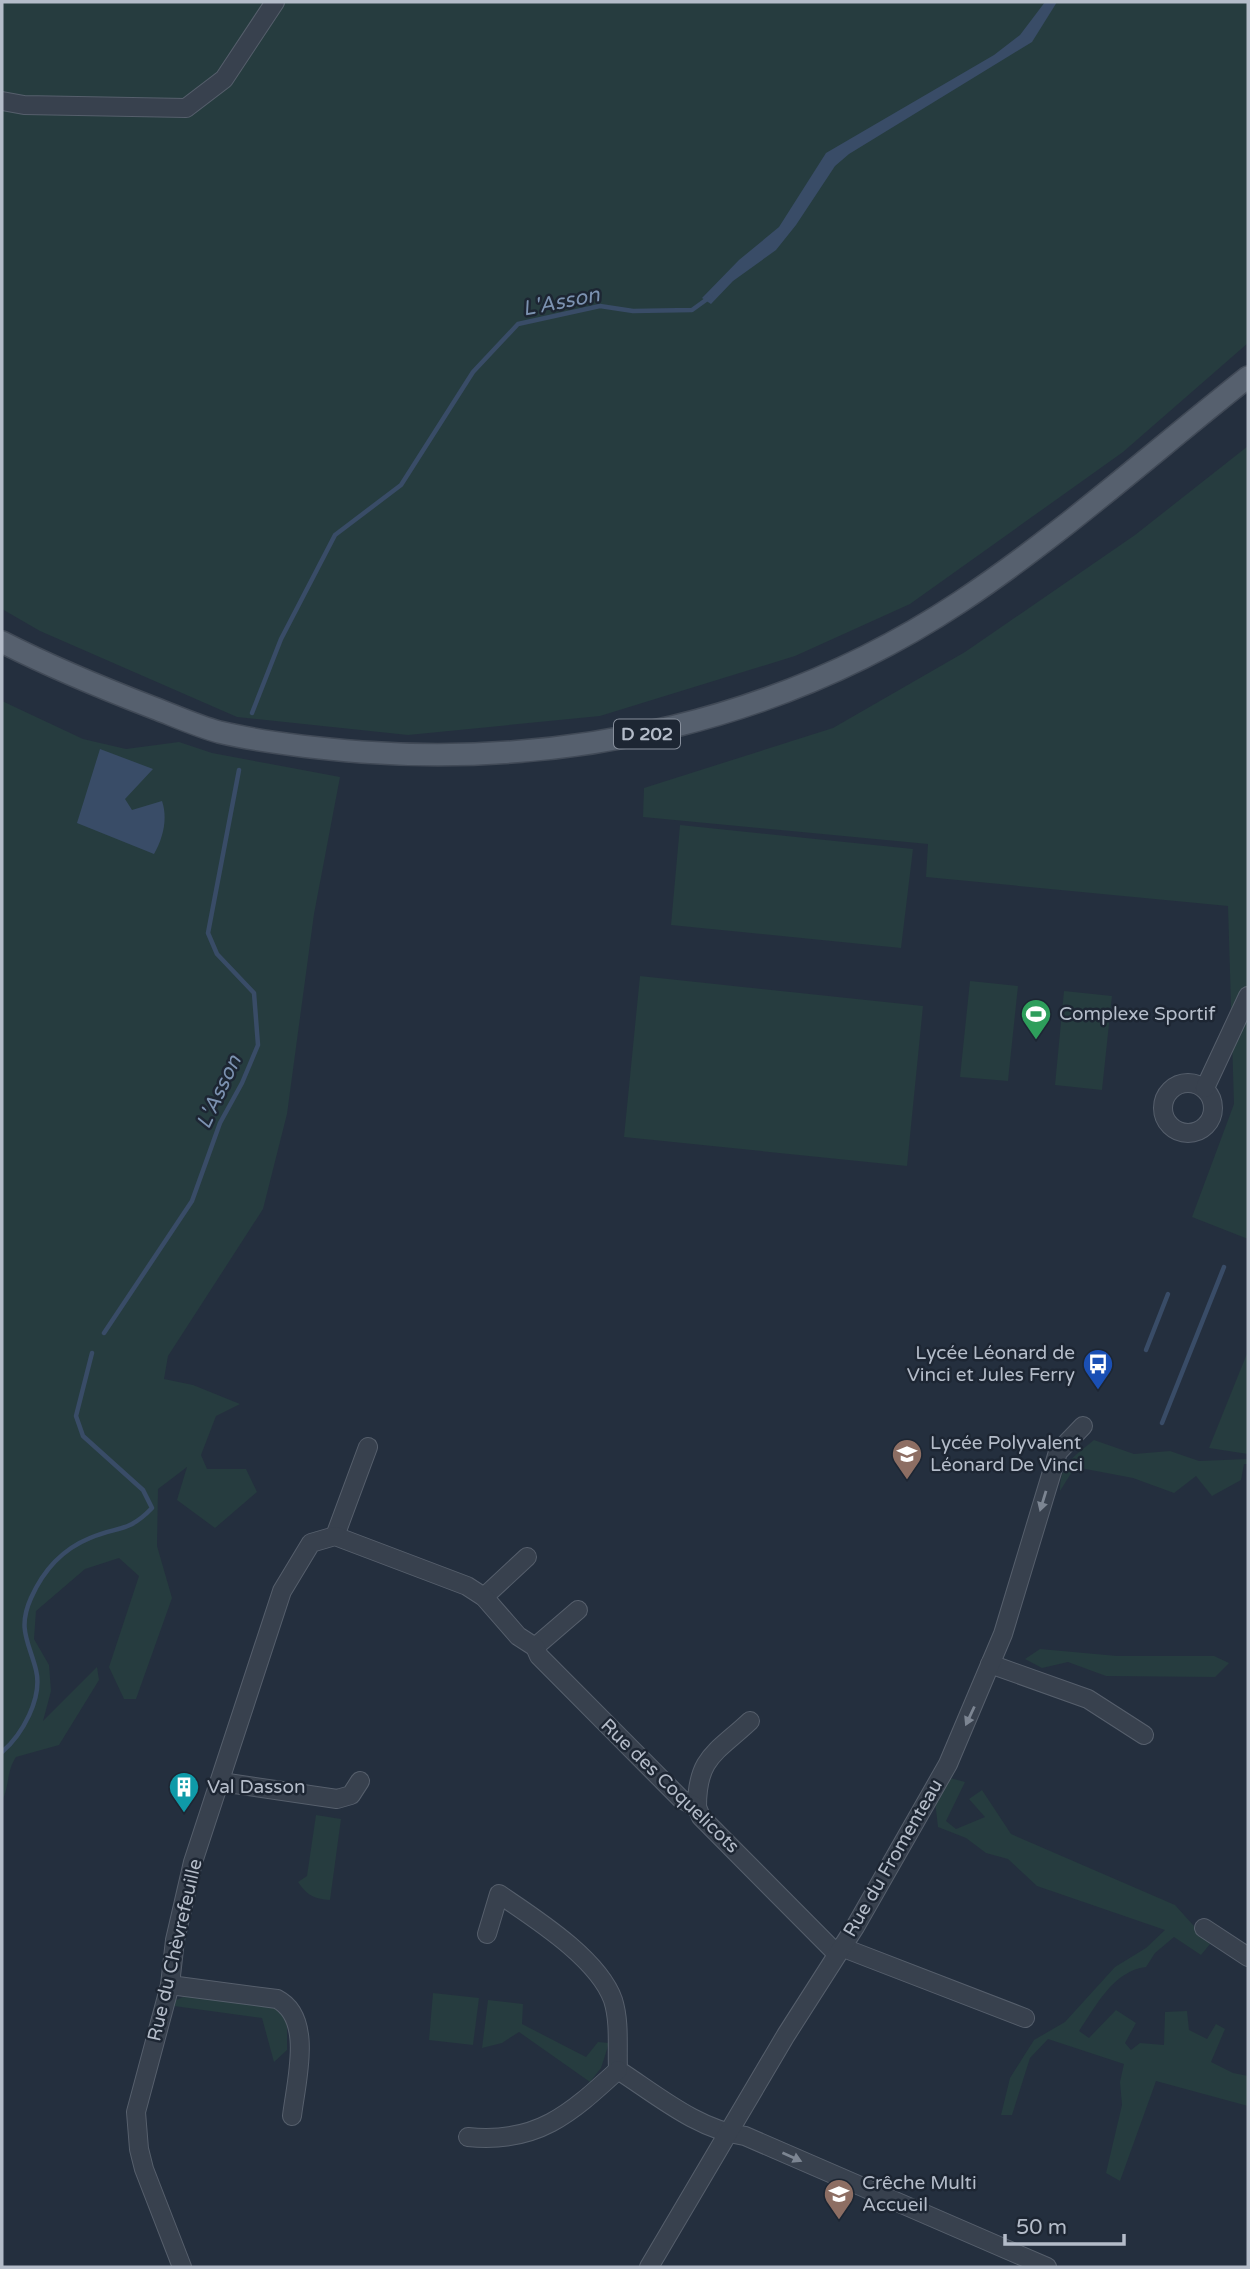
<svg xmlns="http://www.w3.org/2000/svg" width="1250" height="2269" viewBox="0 0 1250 2269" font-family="'Varela Round',sans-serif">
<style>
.green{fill:#263c3f}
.water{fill:#394c67}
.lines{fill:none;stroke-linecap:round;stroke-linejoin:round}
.stream{stroke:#394c67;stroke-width:4.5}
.minor-casing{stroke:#565f6c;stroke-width:20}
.major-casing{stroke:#414a57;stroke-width:24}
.minor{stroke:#38414e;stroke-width:18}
.major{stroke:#56606e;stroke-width:21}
.oneway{fill:#7c8592}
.labels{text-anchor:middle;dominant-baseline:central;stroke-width:5;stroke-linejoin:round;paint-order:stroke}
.shield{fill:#1d2633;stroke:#878f9c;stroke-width:2}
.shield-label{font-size:18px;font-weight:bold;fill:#b4bcc9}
.poi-label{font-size:19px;fill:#b4bcc9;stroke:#1d2633;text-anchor:start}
.street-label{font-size:19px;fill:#b4bcc9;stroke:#1d2633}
.water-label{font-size:21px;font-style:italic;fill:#7c92b1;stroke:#1d2633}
</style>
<rect width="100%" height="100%" fill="#242f3e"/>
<g class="green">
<polygon points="2,2 1248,2 1248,343 1123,452 910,604 795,656 600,716 408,735 237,717 40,631 2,609"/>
<polygon points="1248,446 1248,1239 1192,1217 1234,1104 1228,906 926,877 928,844 643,817 644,788 833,728 965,652 1135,535"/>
<path d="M2,701L83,739L126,749L179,742L212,753L340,777L314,914L287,1114L263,1209L168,1356L164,1379L193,1385L240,1404L216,1416L201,1455L207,1469H246L257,1492L215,1528L177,1500L187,1467L158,1489L157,1546L172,1598L136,1699H124L109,1667L139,1576L119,1558L85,1569L36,1611L34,1639L49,1665L51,1691L43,1721L97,1667L99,1680L59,1745L16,1757C6,1772 10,1785 2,1801Z"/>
<polygon points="680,825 913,849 901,948 671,925"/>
<polygon points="640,976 923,1006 907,1166 624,1137"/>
<polygon points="970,981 1018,986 1008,1081 960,1077"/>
<polygon points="1064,991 1112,996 1102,1090 1055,1085"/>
<polygon points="1248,1351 1248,1454 1209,1448"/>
<path d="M1094,1440L1134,1454L1170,1451L1199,1461L1248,1459V1464H1244L1241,1480L1212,1496L1196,1476L1174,1493L1133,1478L1075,1467L1060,1491C1060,1463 1074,1457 1094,1440Z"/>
<polygon points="1040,1649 1117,1656 1214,1656 1229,1663 1215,1677 1106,1676 1068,1662 1042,1668 1025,1659"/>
<path d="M950,1778L965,1782L946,1821L956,1829L985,1817L969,1799L982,1790L1011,1834L1175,1905L1210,1944L1201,1955L1174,1937L1155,1953L1146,1967C1113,1971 1096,2006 1079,2031L1089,2038L1116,2010L1136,2023L1125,2043L1131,2050L1140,2043L1164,2045L1165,2012L1187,2011L1189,2030L1207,2039L1216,2024L1225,2029L1211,2062L1233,2073L1248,2076V2106L1156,2081L1120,2181L1106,2173L1122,2105L1120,2082L1124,2064L1048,2039L1030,2058L1012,2115H1001L1010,2078L1034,2040L1065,2022L1115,1967L1146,1948L1165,1930L1037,1886L1008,1859L986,1853L966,1838L938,1827L935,1801Z"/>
<path d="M316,1815L341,1819L330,1900C314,1899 307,1895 298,1882L307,1876Z"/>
<polygon points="433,1993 479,1998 473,2045 429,2040"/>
<polygon points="185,1996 282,2009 287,2023 287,2050 274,2062 262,2018 174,2006 176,2000"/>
<polygon points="488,2000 523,2004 522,2024 586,2057 598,2042 609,2043 601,2068 590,2082 519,2032 502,2043 482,2048"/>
</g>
<g class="water">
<polygon points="1045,2 1057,2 1032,42 849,154 835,166 796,225 776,250 733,281 711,304 702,298 739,260 779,227 826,153 994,55 1020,35"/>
<path d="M100,749L153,769L125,799L132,810L162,801C168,819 163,838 154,854L77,823Z"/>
</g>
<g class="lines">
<g class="stream">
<polyline points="252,713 281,639 335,535 401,485 473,372 518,324 600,306 633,311 692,310 710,297"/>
<polyline points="104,1333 192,1201 220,1123 242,1083 258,1045 254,993 217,954 208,933 239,770"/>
<polyline points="1146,1350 1168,1294"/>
<polyline points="1162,1423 1224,1267"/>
<path d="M2,1752C22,1735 43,1698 36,1670C29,1642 17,1629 31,1598C43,1571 63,1549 90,1538C118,1526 128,1533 152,1508L143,1490L83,1436L76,1416L92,1353"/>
</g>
<g class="minor-casing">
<g id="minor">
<polyline points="2,101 24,105 186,108 224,79 275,2"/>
<circle cx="1188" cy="1108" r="25"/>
<polyline points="1205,1088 1248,996"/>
<polyline points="335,1536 368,1447"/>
<polyline points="484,1597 527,1557"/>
<polyline points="535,1647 578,1610"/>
<polyline points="990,1664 1088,1699 1144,1735"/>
<polyline points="221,1782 337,1799 351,1795 360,1781"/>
<path d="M697,1807C697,1757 716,1753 750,1721"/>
<polyline points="1204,1928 1248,1957"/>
<path d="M487,1934L499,1894C534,1918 598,1958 613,2000C620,2022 617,2048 618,2070C657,2095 698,2130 745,2136L1047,2267"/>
<polyline points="841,1947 1025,2018"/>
<path d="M170,1985L277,1999C314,2018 296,2081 292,2116"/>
<path d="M468,2137C537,2144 570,2114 618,2070"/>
<polyline points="182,2267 144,2169 139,2149 136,2112 170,1985 175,1940 193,1862 282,1591 311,1543 335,1536 467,1586 484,1597 518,1636 535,1647 539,1656 681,1799 697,1807 701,1817 837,1954"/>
<polyline points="649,2267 786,2035 855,1927 948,1764 1003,1634 1058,1452 1083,1426"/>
</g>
</g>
<g class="major-casing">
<path id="major" d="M2,642C51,667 102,688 154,708C175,716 197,726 219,732C265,743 314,748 362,752C573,767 783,719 960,602C1061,535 1153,452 1248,377"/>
</g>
<use href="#minor" class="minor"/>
<use href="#major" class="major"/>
</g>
<defs><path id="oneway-solid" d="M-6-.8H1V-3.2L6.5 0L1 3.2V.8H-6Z" transform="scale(1.75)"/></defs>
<g class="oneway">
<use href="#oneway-solid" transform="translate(1043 1501) rotate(107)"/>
<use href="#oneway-solid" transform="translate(970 1716) rotate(115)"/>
<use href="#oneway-solid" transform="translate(792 2157) rotate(24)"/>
</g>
<defs>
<g id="stadium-pin" transform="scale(1.575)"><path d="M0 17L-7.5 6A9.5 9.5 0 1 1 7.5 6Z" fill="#2e9e5b" stroke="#1d2633"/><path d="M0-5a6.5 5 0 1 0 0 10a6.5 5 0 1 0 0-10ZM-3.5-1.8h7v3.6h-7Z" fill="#fff"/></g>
<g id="bus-pin" transform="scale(1.575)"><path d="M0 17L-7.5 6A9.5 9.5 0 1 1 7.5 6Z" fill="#1a4fb4" stroke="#1d2633"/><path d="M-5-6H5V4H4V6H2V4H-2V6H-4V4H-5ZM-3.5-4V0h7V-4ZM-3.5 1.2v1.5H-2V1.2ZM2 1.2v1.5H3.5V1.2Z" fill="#fff"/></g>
<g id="school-pin" transform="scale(1.575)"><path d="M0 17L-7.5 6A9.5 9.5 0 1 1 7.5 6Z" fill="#8d6e63" stroke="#1d2633"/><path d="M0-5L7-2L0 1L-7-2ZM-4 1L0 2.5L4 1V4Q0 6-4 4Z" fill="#fff"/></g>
<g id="building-pin" transform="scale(1.575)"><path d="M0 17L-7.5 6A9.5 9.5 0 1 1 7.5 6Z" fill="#0f9aa8" stroke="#1d2633"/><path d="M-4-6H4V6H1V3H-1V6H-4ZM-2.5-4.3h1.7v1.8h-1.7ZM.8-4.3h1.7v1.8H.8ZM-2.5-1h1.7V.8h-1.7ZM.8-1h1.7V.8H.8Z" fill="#fff"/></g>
</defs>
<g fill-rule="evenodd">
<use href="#stadium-pin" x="1036" y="1014"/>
<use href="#bus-pin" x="1098" y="1364"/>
<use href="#school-pin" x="907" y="1454"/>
<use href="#building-pin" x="184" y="1787"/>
<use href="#school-pin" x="839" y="2194"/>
</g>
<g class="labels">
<rect class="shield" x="614" y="719.5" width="66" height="29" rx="5"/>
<g class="shield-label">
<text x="647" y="734">D 202</text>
</g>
<g class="poi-label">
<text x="1059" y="1014">Complexe Sportif</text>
<text x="1075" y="1353" text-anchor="end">Lycée Léonard de<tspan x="1075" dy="22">Vinci et Jules Ferry</tspan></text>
<text x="930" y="1443">Lycée Polyvalent<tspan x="930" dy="22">Léonard De Vinci</tspan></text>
<text x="207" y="1787">Val Dasson</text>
<text x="862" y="2183">Crêche Multi<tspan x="862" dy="22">Accueil</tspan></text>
</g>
<g class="street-label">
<text transform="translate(670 1786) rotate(44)">Rue des Coquelicots</text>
<text transform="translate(893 1858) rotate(-60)">Rue du Fromenteau</text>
<text transform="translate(175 1950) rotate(-77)">Rue du Chèvrefeuille</text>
</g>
<g class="water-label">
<text transform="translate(561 302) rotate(-11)">L'Asson</text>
<text transform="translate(219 1092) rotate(-65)">L'Asson</text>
</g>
</g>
<rect width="1250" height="2269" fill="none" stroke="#b4bcc9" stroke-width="7"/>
<path d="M1005 2234v10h119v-10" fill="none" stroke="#b4bcc9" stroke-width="3.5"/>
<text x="1016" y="2234" font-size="21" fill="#b4bcc9" stroke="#1d2633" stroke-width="5" paint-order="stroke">50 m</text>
</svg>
